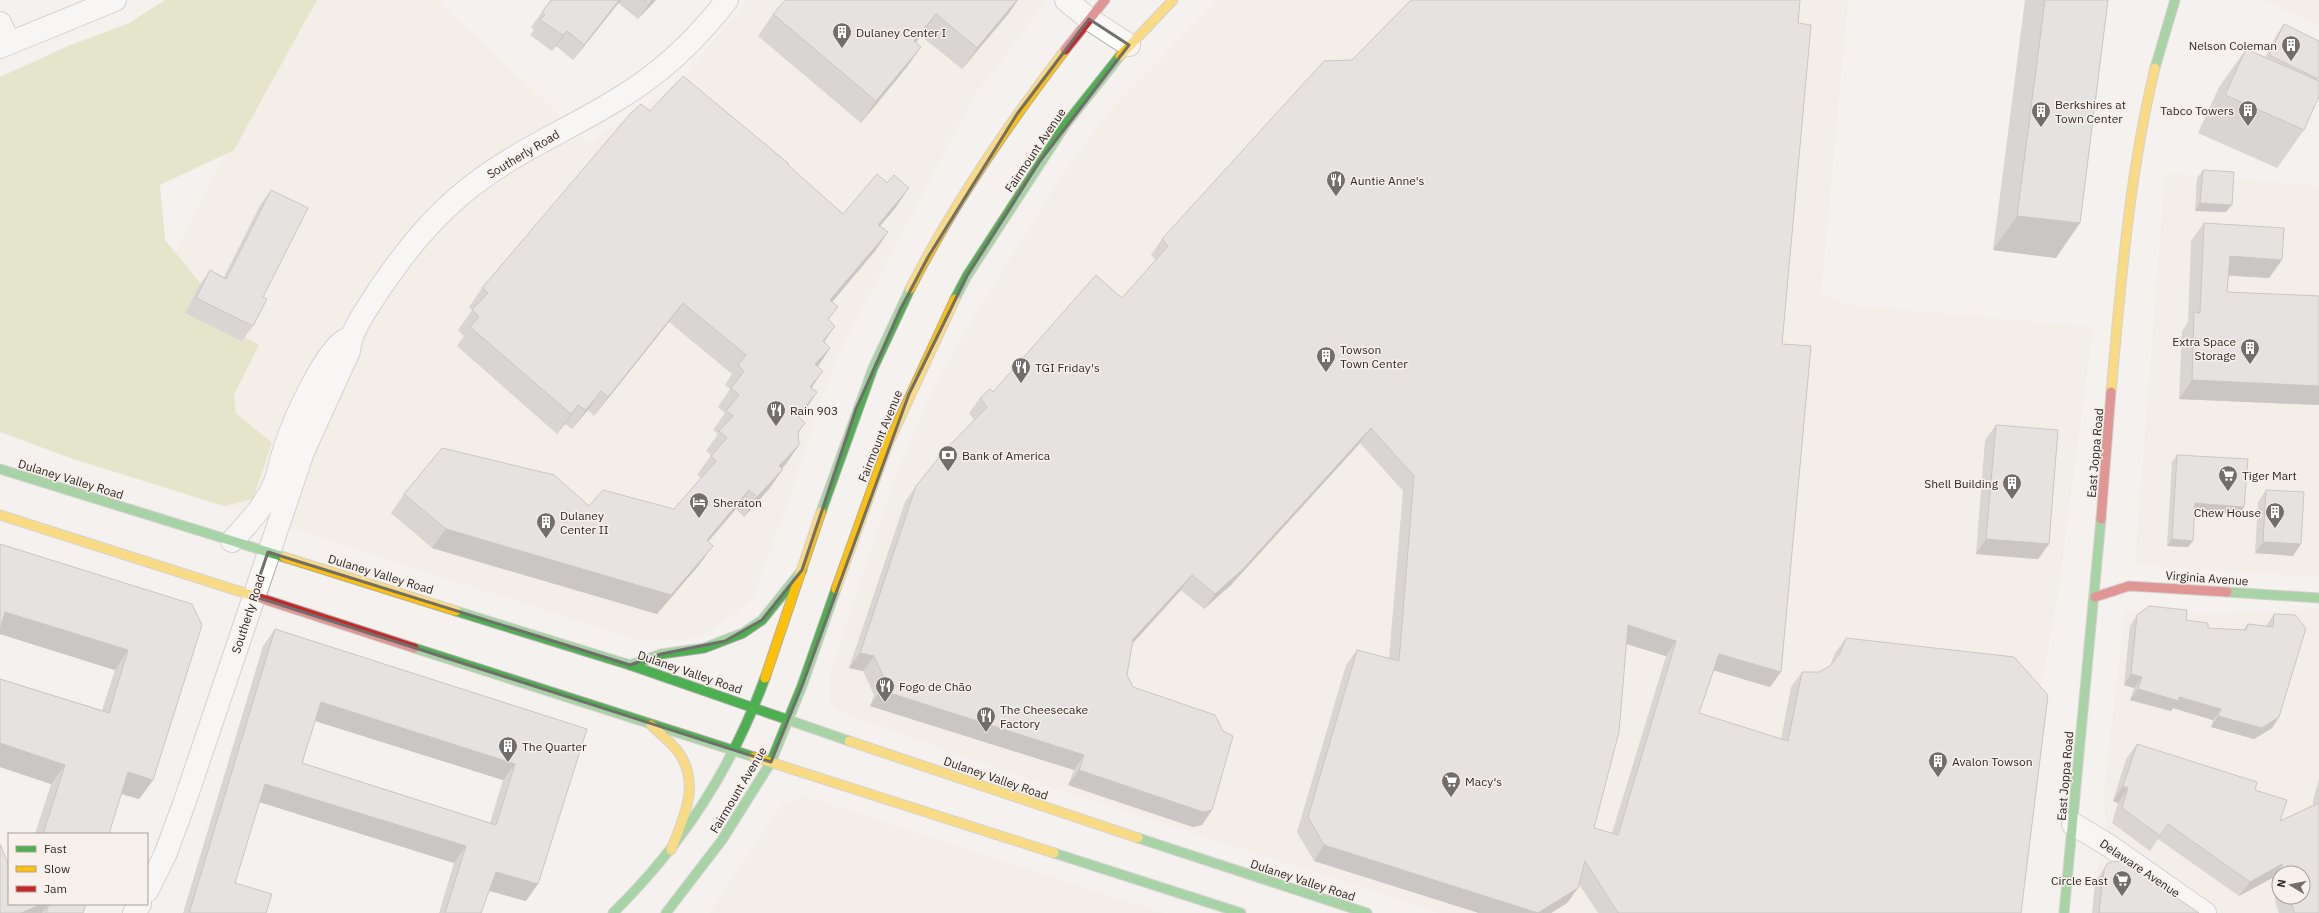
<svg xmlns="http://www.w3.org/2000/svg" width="2319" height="913" viewBox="0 0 2319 913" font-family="'IBM Plex Sans',sans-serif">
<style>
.commercial{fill:#f2ecdf;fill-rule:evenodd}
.forest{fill:#d1d89f}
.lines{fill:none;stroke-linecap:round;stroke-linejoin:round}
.street-casing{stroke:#aeaba9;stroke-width:24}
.fast-casing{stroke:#aeaba9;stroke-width:11}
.slow-casing{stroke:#aeaba9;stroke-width:11}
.jam-casing{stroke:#aeaba9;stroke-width:11}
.street{stroke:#fdfdfc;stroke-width:22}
.fast{stroke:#4caf50;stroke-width:9}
.slow{stroke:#ffc107;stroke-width:9}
.jam{stroke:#c62828;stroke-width:9}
.wall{fill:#b6b4b2;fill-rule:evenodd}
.shaded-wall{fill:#949291}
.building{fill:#d4d1cf;stroke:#949291;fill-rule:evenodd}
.marked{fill:none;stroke:#716e6c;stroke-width:3;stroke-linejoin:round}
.labels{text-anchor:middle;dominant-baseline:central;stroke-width:3;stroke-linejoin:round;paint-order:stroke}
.poi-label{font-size:12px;fill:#2b2826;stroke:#f8f0ea;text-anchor:start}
.street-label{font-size:12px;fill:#2b2826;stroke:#f8f0ea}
</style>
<rect width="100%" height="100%" fill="#f4f1ee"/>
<g class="commercial">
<polygon points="301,0 437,0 589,143 680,81 748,0 1047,0 976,93 863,307 839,354 820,403 784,513 752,600 724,622 700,637 675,640 636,640 224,506 73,459"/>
<polygon points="1218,0 1848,0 1821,293 1849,305 2093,327 2058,593 2037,710 1883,913 1440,913 1014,775 839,711 831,703 830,673 892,486 927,401 964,333 1064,172 1108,113"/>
<polygon points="2263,0 2319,0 2319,26"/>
<polygon points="2165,173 2319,186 2319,577 2135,565"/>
<path d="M2319,609V913H2092L2100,853L2107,823L2103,800L2125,612L2211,614ZM2279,873H2303V897H2279Z"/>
<polygon points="804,796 1163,913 710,913 781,805"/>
</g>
<polygon class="forest" points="165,0 317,0 234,150 160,185 165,240 202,285 232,330 259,345 234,395 236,413 272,443 253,499 224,506 73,459 0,432 0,77 68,46 129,23"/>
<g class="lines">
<g class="street-casing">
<g id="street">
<polyline points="1066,0 1089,19 1129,45"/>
<polyline points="0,23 9,42"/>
<polyline points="0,47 115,0"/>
<path d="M232,541C248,523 266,505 275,482C279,471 281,459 285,447C293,422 324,352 345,340"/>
<polyline points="2073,824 2108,845 2205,913"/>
<path d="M147,891L165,855L184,804L303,452L349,351C351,329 367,309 379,290C406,250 434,215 473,185C518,150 570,129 618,99C660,74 697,39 727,0"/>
<polyline points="134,913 140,904"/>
</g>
</g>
<g class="fast-casing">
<g id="fast">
<polyline points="2155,68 2175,0"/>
<polyline points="955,299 967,276 1066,124 1120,56"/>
<polyline points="0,469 284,557"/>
<polyline points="821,512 873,368 910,289"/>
<polyline points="2227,592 2319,598"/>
<polyline points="456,611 630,665 849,741"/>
<polyline points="414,648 754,757"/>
<polyline points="630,665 661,654 704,648 743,633 762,620 802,570"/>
<polyline points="1138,838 1367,913"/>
<polyline points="1054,853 1241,913"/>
<path d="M613,913C683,844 731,770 765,678"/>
<polyline points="666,913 722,840 771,762 802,686 836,589"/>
<polyline points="2064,913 2101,519"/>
</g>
</g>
<g class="slow-casing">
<g id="slow">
<polyline points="1120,56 1173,0"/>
<path d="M910,289C953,204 1007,126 1065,50"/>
<path d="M2111,392C2121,283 2129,175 2155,68"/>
<polyline points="0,515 254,596"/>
<polyline points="284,557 456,611"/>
<polyline points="836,589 888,444 955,299"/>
<polyline points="765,678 821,512"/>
<path d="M651,725C660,734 672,743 679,753C701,785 683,819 671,850"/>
<polyline points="849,741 1138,838"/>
<polyline points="754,757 1054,853"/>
</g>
</g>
<g class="jam-casing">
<g id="jam">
<polyline points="1065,50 1105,0"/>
<polyline points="2101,519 2111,392"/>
<polyline points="254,596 414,648"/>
<polyline points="2095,597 2129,586 2227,592"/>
</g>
</g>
<use href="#street" class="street"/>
<use href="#fast" class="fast"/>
<use href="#slow" class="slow"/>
<use href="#jam" class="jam"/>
</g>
<g class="wall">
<polygon points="551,0 656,0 638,19 618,3 573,60 556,46 552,51 530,35 534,30 531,27 542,12"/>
<polygon points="2025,0 2108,0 2056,258 1993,250"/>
<polygon points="1009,13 962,69 921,36 916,42 921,47 906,68 861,123 758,36 773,14"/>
<path d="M1798,23L1782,344L1770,687L1714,670L1699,713L1781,739L1791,687L1802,672H1819L1830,666L1835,653L1846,638L2021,913H1598L1579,884L1578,888L1567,903L1551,913H1479L1314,861L1297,832L1346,665L1357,650L1389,659L1403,491L1360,443L1231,585L1204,609L1181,590L1132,644L1127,675L1133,687L1212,810L1202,825L1193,827L1068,785L1074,770L870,706L874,695L863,671L849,668L905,502L916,486L974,420L969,413L980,398L993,392L1122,298L1156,260L1151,255L1162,239L1352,60ZM1626,644L1666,656L1612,833L1594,828Z"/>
<polygon points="2284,24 2319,76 2317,80 2304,130 2277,168 2198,133 2219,87 2246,49 2265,57 2276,36"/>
<polygon points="650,111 789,164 788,166 843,214 896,207 880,226 888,232 875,251 832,302 838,307 828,320 824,342 830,348 818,366 804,412 799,417 805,423 798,434 799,445 786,464 782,468 783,469 769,489 744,517 736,509 708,542 699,565 657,614 432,548 391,513 404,494 589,506 674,509 701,478 697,475 711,455 706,451 718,434 713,430 725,413 718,407 730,389 725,385 732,374 669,322 594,416 588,410 572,429 565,424 557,434 457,346 464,336 458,330 472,310 469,307 482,288"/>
<polygon points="2203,170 2226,212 2195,211 2197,178"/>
<polygon points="271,190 263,297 253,326 242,341 185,313 199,286 210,270 224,277 260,205"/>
<polygon points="2204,223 2269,278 2229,275 2227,292 2319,296 2319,405 2179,399 2182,331 2188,322 2191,241"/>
<polygon points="1996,425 2049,544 2038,559 1976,554 1985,440"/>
<polygon points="2177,455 2244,507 2239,514 2195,510 2188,547 2167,546 2172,462"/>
<polygon points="2266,490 2293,556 2255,553 2258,502"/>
<polygon points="192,604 153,780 139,799 121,794 109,834 35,834 51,784 0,767 0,679 102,710 115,670 0,634"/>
<polygon points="2274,614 2279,717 2272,728 2254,739 2211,727 2213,720 2173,708 2171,711 2130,700 2134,688 2124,685 2130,626 2137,615 2186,620 2208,628 2243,630 2248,624 2266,626"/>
<path d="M275,629L587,729L526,901L489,891L481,913H439L454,863L259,802L235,883L266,913H183L263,646ZM315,721L503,780L490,823L302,763Z"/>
<path d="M2137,744L2255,790L2280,821L2313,805V801L2319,778V913H2279L2276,905L2272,878L2239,896L2158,839L2150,851L2112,823L2118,803L2113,801L2126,759ZM2279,873H2303V897H2279Z"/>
<polygon points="2107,864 2199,913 2092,913 2095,882"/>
<polygon points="9,904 86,904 83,913 0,913"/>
</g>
<g class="shaded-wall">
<polygon points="619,0 621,0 573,60 584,45"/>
<polygon points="652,0 656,0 638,19 649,4"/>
<polygon points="1017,0 1018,0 1009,13 962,69 977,48"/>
<polygon points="936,14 921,36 899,63 914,41"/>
<polygon points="567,31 556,46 552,51 563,35"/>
<polygon points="921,47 906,68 861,123 876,101"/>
<polygon points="909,188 896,207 865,244 878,225"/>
<polygon points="2200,203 2232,205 2226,212 2195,211"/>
<polygon points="2017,216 2080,223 2056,258 1993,250"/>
<polygon points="888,232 875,251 817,320 830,300"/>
<polygon points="2230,256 2282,260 2269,278 2217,275"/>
<polygon points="683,303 669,322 594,416 608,397"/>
<polygon points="835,326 822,345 823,341"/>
<polygon points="830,348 817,368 815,364"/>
<polygon points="823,371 810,390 810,387"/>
<polygon points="2192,380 2319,386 2319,405 2179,399"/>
<polygon points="601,391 588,410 572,429 586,410"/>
<polygon points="817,392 804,412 784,435 798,416"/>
<polygon points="578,405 565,424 557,434 571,414"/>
<polygon points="1371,428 1360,443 1231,585 1204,609 1215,594"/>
<polygon points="799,445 786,464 766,485 779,466"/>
<polygon points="783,469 769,489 744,517 757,497"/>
<polygon points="749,490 736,509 693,559 707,540"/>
<polygon points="2195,503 2244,507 2239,514 2191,509"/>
<polygon points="446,529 713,546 699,565 657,614 432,548"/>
<polygon points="1986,539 2049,544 2038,559 1976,554"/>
<polygon points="2172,539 2193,541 2188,547 2167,546"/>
<polygon points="2263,542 2301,544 2293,556 2255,553"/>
<polygon points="1192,575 1181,590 1122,655 1133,639"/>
<polygon points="5,612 128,650 115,670 0,634 0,620"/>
<polygon points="1628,625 1676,641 1666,656 1617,641"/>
<polygon points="860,653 874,656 863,671 849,668"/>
<polygon points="1719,654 1781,672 1770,687 1709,669"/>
<polygon points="2131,674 2142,677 2134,688 2124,685"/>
<polygon points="2138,689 2179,697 2221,709 2213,720 2173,708 2171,711 2130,700"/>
<polygon points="880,690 1084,755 1074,770 870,706"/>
<polygon points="321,702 515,764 503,780 309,719"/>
<polygon points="2218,716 2279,717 2272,728 2254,739 2211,727"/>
<polygon points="0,743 65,765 51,784 0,767"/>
<polygon points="1079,770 1212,810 1202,825 1193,827 1068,785"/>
<polygon points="128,772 153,780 139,799 115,792"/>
<polygon points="265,784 466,846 454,863 253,800"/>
<polygon points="2123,786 2128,788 2118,803 2113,801"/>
<polygon points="1324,845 1578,888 1567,903 1551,913 1479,913 1314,861"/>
<polygon points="2282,864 2272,878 2239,896 2250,882"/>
<polygon points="496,872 538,884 526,901 484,889"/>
<polygon points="42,904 48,904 42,913 21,913"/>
</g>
<g class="building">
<polygon points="551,0 619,0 584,45 567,31 563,35 540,20 545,15 542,12"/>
<polygon points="643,0 652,0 649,4"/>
<polygon points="785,0 1017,0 977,48 936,14 914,41 921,47 876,101 773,14"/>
<path d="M1411,0H1800L1798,23L1811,25L1782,344L1811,346L1781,672L1719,654L1699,713L1788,741L1802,672H1819L1830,666L1840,653L1846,638L2014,657L2048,695L2021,913H1618L1585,861L1578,888L1538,913L1324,845L1308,817L1357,650L1399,661L1414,476L1371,428L1242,570L1215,594L1192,575L1133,639L1127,675L1133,687L1215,715L1223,731L1233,736L1212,810L1203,812L1079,770L1084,755L880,690L885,680L874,656L860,653L916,486L946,449L987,407L980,398L990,389L993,392L1096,275L1122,298L1168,246L1162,239L1324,61L1352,60ZM1628,625L1676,641L1618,835L1594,828L1619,732Z"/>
<polygon points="2045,0 2108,0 2080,223 2017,216"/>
<polygon points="2284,24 2319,41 2319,76 2318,79 2269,55"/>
<polygon points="2246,49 2319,81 2319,96 2304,130 2225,95"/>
<polygon points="683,76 789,164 788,165 843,214 877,174 887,183 894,175 909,188 878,225 888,232 830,300 838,307 828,319 835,326 823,341 830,348 815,364 823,371 810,387 817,392 798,416 805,423 798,432 799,445 779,466 783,469 757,497 749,490 707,540 713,546 671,595 446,529 404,494 442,448 554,475 589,506 603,490 674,509 716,461 711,456 727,438 719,431 733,416 726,411 739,395 731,388 744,371 738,365 746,355 683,303 608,397 601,391 586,410 578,405 571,414 470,327 479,317 472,310 488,293 482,288 630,114 641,104 650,111"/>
<polygon points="2203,170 2234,172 2232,205 2200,203"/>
<polygon points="271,190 308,208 263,297 267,299 253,326 196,298 210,270 226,279"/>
<polygon points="2204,223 2284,228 2282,260 2230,256 2227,292 2319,296 2319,386 2192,380 2194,312 2200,313"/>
<polygon points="1996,425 2058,430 2049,544 1986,539"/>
<polygon points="2177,455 2248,459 2244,507 2195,503 2193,541 2172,539"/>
<polygon points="2266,490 2304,492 2301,544 2263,542"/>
<polygon points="0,544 192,604 202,625 153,780 128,772 109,834 43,834 65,765 0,743 0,679 109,713 128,650 5,612 0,630"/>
<polygon points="2149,606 2187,610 2186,620 2208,623 2208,628 2246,630 2248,624 2273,627 2274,614 2295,615 2306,628 2279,717 2262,728 2218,716 2221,709 2179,697 2179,701 2138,689 2142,677 2131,674 2137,615"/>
<path d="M275,629L587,729L538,884L496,872L481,913H445L466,846L265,784L235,883L272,894L266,913H191L190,910ZM321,702L515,764L496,825L302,763Z"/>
<polygon points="2137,744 2257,782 2255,790 2287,800 2280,821 2319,803 2319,913 2295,913 2289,897 2303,897 2303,873 2283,873 2282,864 2250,882 2168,824 2160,836 2122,808 2128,788 2123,786"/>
<polygon points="0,844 9,866 9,904 42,904 21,913 0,913"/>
<polygon points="2113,861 2124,862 2199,913 2099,913 2104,870 2107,864"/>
<polygon points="49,904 86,904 83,913 46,913"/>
</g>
<path d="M0 0H2319V913H0ZM1089,19L1129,45L1040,161L967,276L909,394L802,686L771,762L253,596L268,552L630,665L661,654L725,641L762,620L802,570L856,409L900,310L928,257L1017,114Z" fill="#f4f1ee" fill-opacity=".55" fill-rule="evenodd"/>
<path class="marked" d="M1089,19L1129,45L1040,161L967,276L909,394L802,686L771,762L253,596L268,552L630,665L661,654L725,641L762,620L802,570L856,409L900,310L928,257L1017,114Z"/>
<defs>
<g id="building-pin" transform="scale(1)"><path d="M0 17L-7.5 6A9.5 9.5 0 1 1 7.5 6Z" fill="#716e6c" stroke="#f8f0ea"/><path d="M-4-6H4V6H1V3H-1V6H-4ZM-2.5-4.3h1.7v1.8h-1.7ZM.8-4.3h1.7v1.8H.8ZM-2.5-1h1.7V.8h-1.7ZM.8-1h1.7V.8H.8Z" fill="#fff"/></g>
<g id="restaurant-pin" transform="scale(1)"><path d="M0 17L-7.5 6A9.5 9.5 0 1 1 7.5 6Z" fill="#716e6c" stroke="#f8f0ea"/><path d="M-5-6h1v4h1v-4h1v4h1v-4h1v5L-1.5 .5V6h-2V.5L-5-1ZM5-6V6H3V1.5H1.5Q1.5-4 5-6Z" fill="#fff"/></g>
<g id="bank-pin" transform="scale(1)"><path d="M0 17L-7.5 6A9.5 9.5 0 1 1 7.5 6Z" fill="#716e6c" stroke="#f8f0ea"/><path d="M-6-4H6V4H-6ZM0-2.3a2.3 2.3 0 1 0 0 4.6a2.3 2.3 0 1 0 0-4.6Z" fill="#fff"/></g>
<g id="supermarket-pin" transform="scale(1)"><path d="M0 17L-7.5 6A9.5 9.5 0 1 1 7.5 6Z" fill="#716e6c" stroke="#f8f0ea"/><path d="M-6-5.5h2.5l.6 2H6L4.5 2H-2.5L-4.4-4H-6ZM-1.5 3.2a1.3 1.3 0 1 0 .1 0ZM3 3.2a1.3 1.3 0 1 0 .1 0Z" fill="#fff"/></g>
<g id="hotel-pin" transform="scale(1)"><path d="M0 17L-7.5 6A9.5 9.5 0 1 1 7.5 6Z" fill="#716e6c" stroke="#f8f0ea"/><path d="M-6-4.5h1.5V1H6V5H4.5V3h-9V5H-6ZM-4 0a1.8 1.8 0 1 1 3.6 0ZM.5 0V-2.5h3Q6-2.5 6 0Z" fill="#fff"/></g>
</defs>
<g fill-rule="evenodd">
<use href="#building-pin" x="842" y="32"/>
<use href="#building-pin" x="2291" y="45"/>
<use href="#building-pin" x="2248" y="110"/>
<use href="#building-pin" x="2041" y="111"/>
<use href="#restaurant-pin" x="1336" y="180"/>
<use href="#building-pin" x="2250" y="348"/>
<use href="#building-pin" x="1326" y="356"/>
<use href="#restaurant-pin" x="1021" y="367"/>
<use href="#restaurant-pin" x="776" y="410"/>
<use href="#bank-pin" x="948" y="455"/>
<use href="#supermarket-pin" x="2228" y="475"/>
<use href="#building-pin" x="2012" y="483"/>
<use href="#hotel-pin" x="699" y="502"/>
<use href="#building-pin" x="2275" y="512"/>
<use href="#building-pin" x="546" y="522"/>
<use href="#restaurant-pin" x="885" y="686"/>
<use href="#restaurant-pin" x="986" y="716"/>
<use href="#building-pin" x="508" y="746"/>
<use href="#building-pin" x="1938" y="761"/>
<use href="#supermarket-pin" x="1451" y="781"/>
<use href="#supermarket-pin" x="2122" y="880"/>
</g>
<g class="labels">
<g class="poi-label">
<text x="856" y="32">Dulaney Center I</text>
<text x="2277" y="45" text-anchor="end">Nelson Coleman</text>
<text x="2055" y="104">Berkshires at<tspan x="2055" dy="14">Town Center</tspan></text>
<text x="2234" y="110" text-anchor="end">Tabco Towers</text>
<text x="1350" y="180">Auntie Anne's</text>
<text x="2236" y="341" text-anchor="end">Extra Space<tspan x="2236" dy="14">Storage</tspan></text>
<text x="1340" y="349">Towson<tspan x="1340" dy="14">Town Center</tspan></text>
<text x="1035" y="367">TGI Friday's</text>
<text x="790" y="410">Rain 903</text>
<text x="962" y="455">Bank of America</text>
<text x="2242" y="475">Tiger Mart</text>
<text x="1998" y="483" text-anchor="end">Shell Building</text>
<text x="713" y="502">Sheraton</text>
<text x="2261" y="512" text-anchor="end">Chew House</text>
<text x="560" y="515">Dulaney<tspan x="560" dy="14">Center II</tspan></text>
<text x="899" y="686">Fogo de Chão</text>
<text x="1000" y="709">The Cheesecake<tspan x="1000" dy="14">Factory</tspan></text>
<text x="522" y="746">The Quarter</text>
<text x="1952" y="761">Avalon Towson</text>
<text x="1465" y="781">Macy's</text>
<text x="2108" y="880" text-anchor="end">Circle East</text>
</g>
<g class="street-label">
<text transform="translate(1035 150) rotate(-56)">Fairmount Avenue</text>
<text transform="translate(523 154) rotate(-31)">Southerly Road</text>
<text transform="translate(880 436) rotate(-68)">Fairmount Avenue</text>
<text transform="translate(2095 453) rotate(-85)">East Joppa Road</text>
<text transform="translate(71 479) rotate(17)">Dulaney Valley Road</text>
<text transform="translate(381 574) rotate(17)">Dulaney Valley Road</text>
<text transform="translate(2207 578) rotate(4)">Virginia Avenue</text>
<text transform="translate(248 614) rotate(-72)">Southerly Road</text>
<text transform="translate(690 672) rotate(19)">Dulaney Valley Road</text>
<text transform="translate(2065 776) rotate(-85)">East Joppa Road</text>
<text transform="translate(996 778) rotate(19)">Dulaney Valley Road</text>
<text transform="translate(738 790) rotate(-59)">Fairmount Avenue</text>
<text transform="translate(2140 868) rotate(34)">Delaware Avenue</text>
<text transform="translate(1303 880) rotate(18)">Dulaney Valley Road</text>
</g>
</g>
<rect x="8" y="833" width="140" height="72" fill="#f8f0ea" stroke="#a6a09c"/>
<rect x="16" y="846" width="20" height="6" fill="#4caf50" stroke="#a6a09c"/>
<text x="44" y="853" font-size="12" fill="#2b2826">Fast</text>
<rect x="16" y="866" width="20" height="6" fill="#ffc107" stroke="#a6a09c"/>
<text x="44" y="873" font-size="12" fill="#2b2826">Slow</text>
<rect x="16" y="886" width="20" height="6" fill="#c62828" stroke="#a6a09c"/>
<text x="44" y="893" font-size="12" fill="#2b2826">Jam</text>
<g transform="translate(2291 885) rotate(280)"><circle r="19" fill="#f8f0ea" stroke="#a6a09c"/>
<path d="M0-3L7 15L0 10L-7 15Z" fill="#716e6c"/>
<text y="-6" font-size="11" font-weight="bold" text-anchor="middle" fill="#2b2826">N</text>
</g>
</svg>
